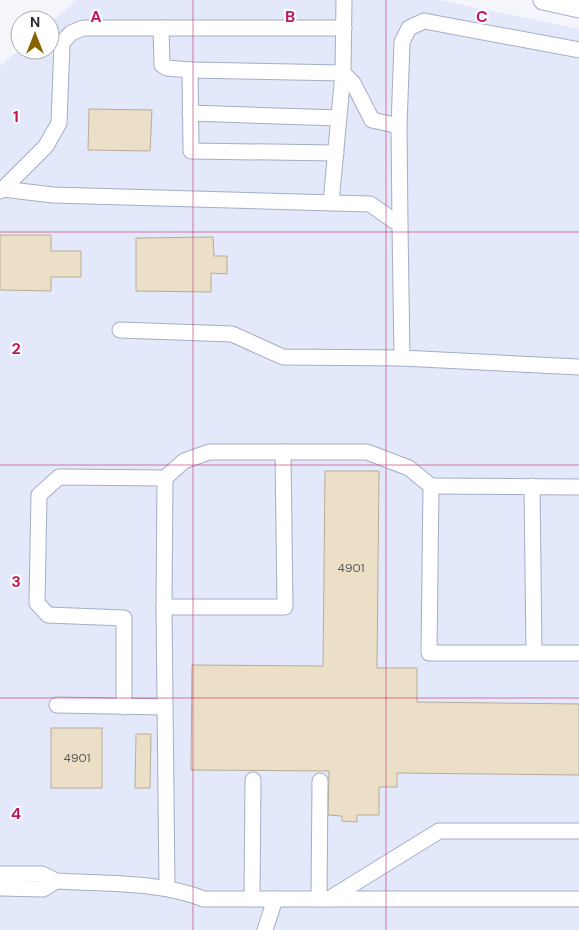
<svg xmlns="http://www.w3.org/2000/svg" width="579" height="930" viewBox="0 0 579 930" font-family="'DM Sans',sans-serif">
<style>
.built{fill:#e3e8fb}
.building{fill:#ebdfc7;stroke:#b7ac95}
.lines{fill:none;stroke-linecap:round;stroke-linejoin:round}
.minor-casing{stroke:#a6adc4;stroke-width:17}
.major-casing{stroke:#a6adc4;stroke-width:21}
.minor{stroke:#fff;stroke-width:15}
.major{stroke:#fff;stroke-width:19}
.grid{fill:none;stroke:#c2185b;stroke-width:1;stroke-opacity:0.55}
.labels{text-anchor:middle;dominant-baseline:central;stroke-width:4;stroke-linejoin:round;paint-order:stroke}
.number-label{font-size:12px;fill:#5a5859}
.grid-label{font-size:16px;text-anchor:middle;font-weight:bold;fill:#c2185b;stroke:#fff;stroke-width:4;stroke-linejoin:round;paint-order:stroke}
</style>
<rect width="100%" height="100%" fill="#f4f6fb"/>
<polygon class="built" points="77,0 439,0 579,29 579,930 0,930 0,66 20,49 50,50 50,23"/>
<g class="building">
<polygon points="89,109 152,110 150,151 88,150"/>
<polygon points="0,235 51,235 51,251 81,251 81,277 51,277 51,291 0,290"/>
<polygon points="213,237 214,256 227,256 227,274 211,273 211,292 136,291 136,238"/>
<polygon points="325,471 379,471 377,668 417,668 417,702 579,704 579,775 397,773 397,787 379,787 379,815 357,815 357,822 342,821 342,816 328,815 329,771 191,770 192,665 323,666"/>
<rect x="51" y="728" width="51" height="60"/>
<polygon points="136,734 151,734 150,788 135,788"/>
</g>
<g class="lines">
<g class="minor-casing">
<g id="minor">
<polyline points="344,0 343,73 353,83 372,120 399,126 402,42 409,28 424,21 579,50"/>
<polyline points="161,28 162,65 167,68 190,70 191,151 336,153"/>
<polyline points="190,70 343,73 331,203"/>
<polyline points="190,113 339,118"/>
<polyline points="399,126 400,225"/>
<polyline points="3,189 46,146 59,123 62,43 71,33 83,28 344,28"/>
<polyline points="0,191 3,189 53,195 370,204 400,225 402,358 579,367"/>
<polyline points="120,330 232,334 283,357 402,358"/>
<polyline points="431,486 579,487"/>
<polyline points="532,486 534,653"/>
<polyline points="164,607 285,607 283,452"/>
<polyline points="57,705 164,707"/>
<polyline points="124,707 124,618 48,615 37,603 39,495 59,477 165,478"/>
<path d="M0,874H42L56,881C104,884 158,881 204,899H579"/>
<polyline points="0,888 43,889 56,881"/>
<polyline points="167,888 164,607 165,478 184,461 209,452 367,452 409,468 431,486 429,653 579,653"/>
<polyline points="252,899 253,780"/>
<polyline points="319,899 320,781"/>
<polyline points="329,899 439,831 579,831"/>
<polyline points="265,930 275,899"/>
</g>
</g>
<g class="major-casing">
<polyline id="major" points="543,0 579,8"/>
</g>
<use href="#minor" class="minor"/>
<use href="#major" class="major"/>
</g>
<path class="grid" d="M193,0V930M386,0V930M0,232H579M0,465H579M0,698H579"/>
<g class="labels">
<g class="number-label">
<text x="351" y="568">4901</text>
<text x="77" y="758">4901</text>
</g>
</g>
<g class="grid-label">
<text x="96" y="22">A</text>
<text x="290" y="22">B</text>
<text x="482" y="22">C</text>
<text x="16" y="122">1</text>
<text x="16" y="354">2</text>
<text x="16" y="587">3</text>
<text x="16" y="819">4</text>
</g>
<g transform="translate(35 35)"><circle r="24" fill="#ffffff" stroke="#a9aaae"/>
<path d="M0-4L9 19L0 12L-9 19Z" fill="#876300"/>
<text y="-8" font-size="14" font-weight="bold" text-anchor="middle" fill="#292b34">N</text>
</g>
</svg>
